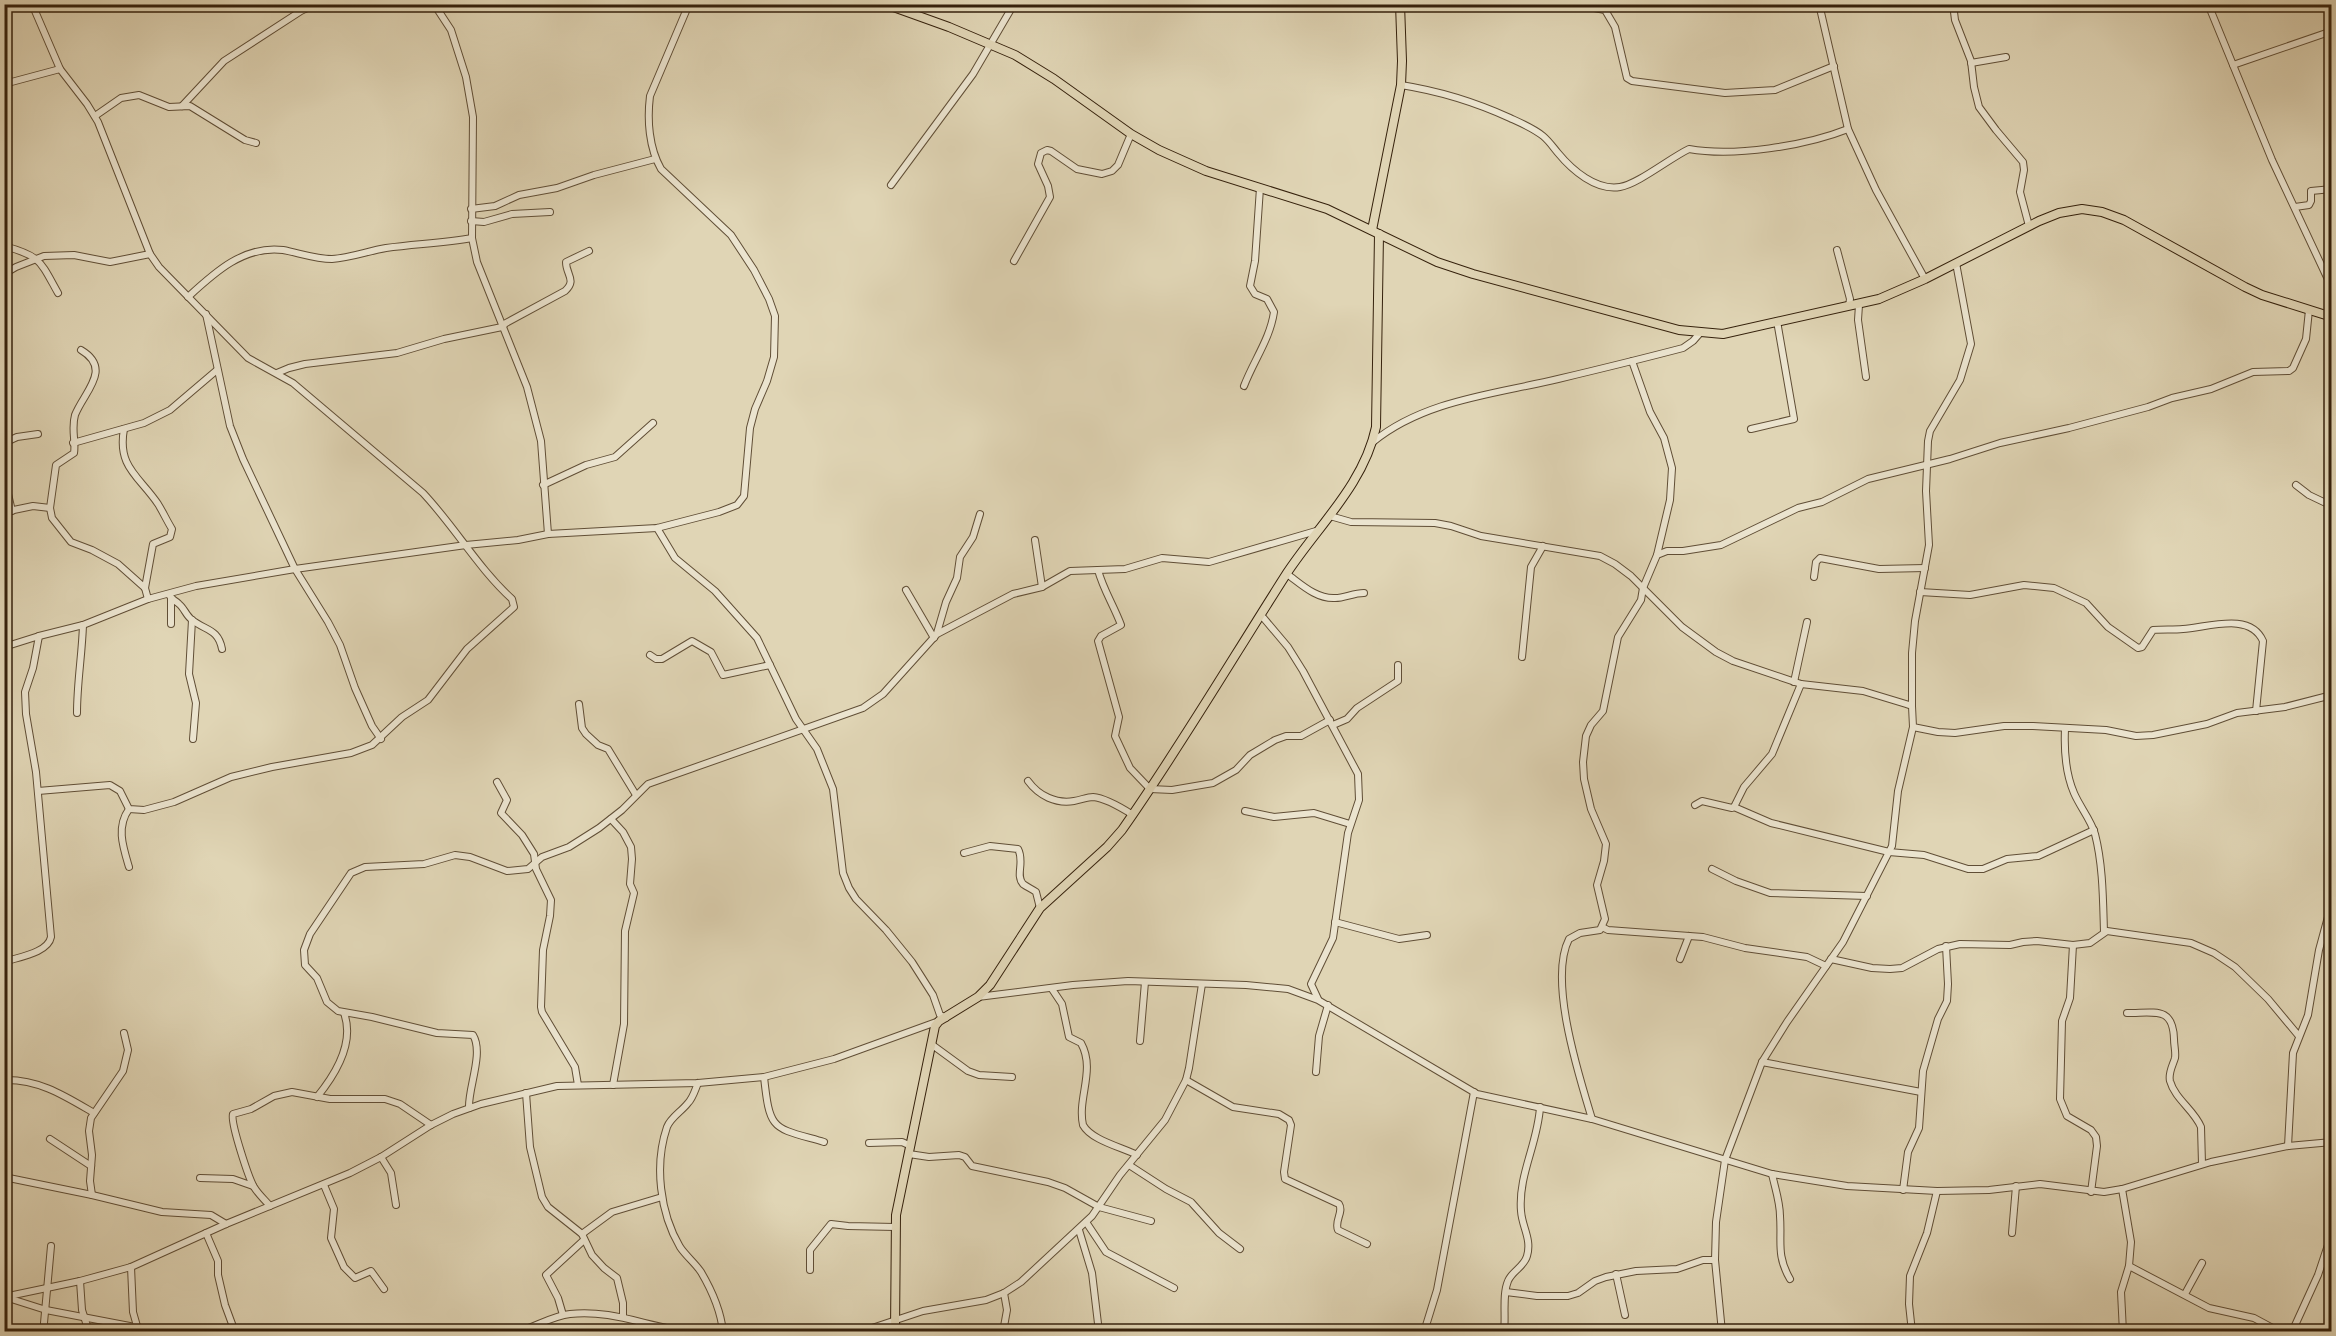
<svg xmlns="http://www.w3.org/2000/svg" width="2336" height="1336" viewBox="0 0 2336 1336" font-family="Vollkorn,serif">
<style>
.lines{fill:none;stroke-linecap:round;stroke-linejoin:round}
.minor-casing{stroke:#604e36;stroke-width:8}
.major-casing{stroke:#35210c;stroke-width:10}
.minor{stroke:#ebe4cf;stroke-width:6}
.major{stroke:#e0d5b5;stroke-width:8}
</style>
<rect width="100%" height="100%" fill="#e0d5b5"/>
<filter id="stains"><feTurbulence type="fractalNoise" baseFrequency=".00333" numOctaves="4"/><feColorMatrix values="0 0 0 0 .2 0 0 0 0 .09 0 0 0 0 .02 0 0 0 .5 -.17"/></filter>
<radialGradient id="worn" r=".72"><stop offset=".6" stop-color="#630" stop-opacity="0"/><stop offset="1" stop-color="#630" stop-opacity=".3"/></radialGradient>
<g class="lines">
<g class="minor-casing">
<g id="minor">
<path d="M32,4L60,69L87,104L98,122L150,254L159,267L248,358L293,383L423,493C455,527 478,568 512,599L514,607L467,649L428,700L402,717L372,745L351,753L272,767L231,777L174,802L144,810L129,809L120,791L110,785L38,791"/>
<polyline points="434,4 451,30 466,77 473,117 472,238 477,262 527,387 541,441 548,534"/>
<polyline points="1573,4 1605,10 1615,27 1627,78 1632,81 1725,93 1775,90 1834,66"/>
<polyline points="1819,4 1848,129 1876,190 1925,279"/>
<polyline points="1953,4 1955,20 1971,61 1974,87 1979,107 1996,130 2023,162 2024,170 2020,192 2029,226"/>
<polyline points="2208,4 2272,160 2332,288"/>
<polyline points="1971,63 2006,57"/>
<polyline points="2233,65 2332,31"/>
<polyline points="4,84 60,69"/>
<path d="M1401,85C1439,91 1475,102 1510,118C1521,123 1533,128 1543,136C1549,141 1553,147 1558,153C1572,170 1596,191 1620,187C1638,184 1670,158 1689,149C1734,157 1805,146 1848,129"/>
<polyline points="182,106 224,61 301,11 316,4"/>
<polyline points="95,116 121,98 139,95 169,107 190,106 245,140 256,143"/>
<polyline points="891,185 973,74 1014,4"/>
<polyline points="2295,207 2309,205 2311,201 2311,191 2332,189"/>
<polyline points="471,209 495,206 519,195 557,188 594,175 655,159"/>
<polyline points="471,221 484,222 512,214 550,212"/>
<path d="M4,246C41,256 40,261 58,293"/>
<polyline points="1837,250 1850,299 1849,306"/>
<polyline points="1014,261 1050,197 1048,186 1038,164 1041,153 1047,150 1051,151 1077,169 1102,174 1112,171 1118,165 1131,134"/>
<polyline points="4,274 16,267 44,256 74,255 110,262 150,254"/>
<path d="M188,297C214,273 244,245 283,250C299,253 316,259 332,259C350,258 368,251 386,248C415,244 444,243 472,238"/>
<polyline points="1859,305 1858,320 1866,377"/>
<polyline points="206,314 230,426 243,459 295,569 328,622 340,645 355,688 372,726 381,739"/>
<path d="M81,350C113,369 84,392 75,415C71,429 76,441 74,453L56,465L50,508L52,518L71,542L92,550L118,564L145,588L148,599"/>
<polyline points="1632,361 1650,412 1664,438 1672,468 1670,500 1657,555"/>
<path d="M277,373L289,368L305,364L397,353L444,339L502,327L506,323L565,291C577,280 566,275 566,262L589,251"/>
<path d="M1244,386C1254,360 1270,339 1274,312L1267,299L1255,294L1250,286L1255,261L1260,188"/>
<path d="M124,429C117,467 139,476 158,504C163,512 167,521 172,529L170,537L153,544L145,588"/>
<polyline points="1751,429 1794,419 1777,321"/>
<path d="M1373,442C1424,400 1496,394 1558,379C1600,369 1641,359 1683,348L1693,341L1700,333"/>
<polyline points="4,443 17,437 38,434"/>
<polyline points="73,443 144,423 170,410 217,370"/>
<polyline points="4,477 12,511"/>
<polyline points="543,485 586,465 615,457 653,423"/>
<polyline points="2296,485 2309,495 2332,506"/>
<polyline points="4,512 33,506 50,508"/>
<polyline points="1330,516 1351,522 1435,523 1451,526 1481,536 1600,556 1615,564 1631,576 1682,627 1716,652 1733,661 1801,684 1863,691 1906,704 1912,706 1913,727 1938,732 1955,733 2004,726 2033,726 2106,730 2136,736 2153,735 2207,724 2237,713 2285,707 2332,695"/>
<polyline points="657,528 675,558 715,591 757,638 796,719 817,749 833,789 843,873 849,888 856,899 886,930 912,962 933,995 940,1015 946,1018"/>
<polyline points="1035,540 1042,587"/>
<path d="M1098,570C1103,589 1114,606 1121,625L1101,636L1098,641L1119,717L1115,736L1130,768L1150,789L1172,790L1213,783L1236,770L1250,755L1275,740L1286,736H1301L1330,720"/>
<path d="M1287,574C1301,584 1316,599 1335,598C1345,598 1353,593 1364,593"/>
<polyline points="1814,577 1816,562 1820,558 1879,569 1925,568"/>
<polyline points="906,590 934,638"/>
<path d="M1920,592L1970,595L2024,585L2054,588L2086,603L2108,627L2138,648L2142,647L2153,630C2163,629 2173,630 2183,629C2206,628 2250,611 2263,641L2256,711"/>
<path d="M169,594C171,600 174,599 179,604C184,608 186,615 191,619C205,631 218,628 222,649"/>
<polyline points="171,599 171,624"/>
<polyline points="1261,615 1288,647 1303,671 1358,774 1359,800 1348,833 1333,938 1311,984 1318,999"/>
<polyline points="192,620 189,674 196,703 193,739"/>
<polyline points="937,633 946,602 957,578 960,557 973,537 980,514"/>
<path d="M4,647L39,636L83,625L148,599L196,586L295,569L466,545L518,540L548,534L657,528L719,512L737,505L744,496L750,428L755,409L767,381L774,357L775,316L769,299L754,270L731,235L661,169C649,148 647,120 650,96L689,4"/>
<polyline points="650,655 656,659 662,659 692,641 711,652 723,675 770,665"/>
<polyline points="1522,657 1531,567 1543,546"/>
<polyline points="1794,682 1807,622"/>
<polyline points="579,704 582,728 586,734 598,745 608,749 636,795"/>
<polyline points="1912,706 1912,653 1915,621 1929,545 1926,491 1928,441 1930,431 1960,380 1971,344 1956,263"/>
<path d="M77,713C77,683 82,655 83,625"/>
<polyline points="1333,725 1347,719 1357,708 1398,681 1398,665"/>
<path d="M2065,729C2064,751 2065,772 2074,793C2080,807 2091,820 2095,834C2103,865 2103,900 2104,932"/>
<path d="M1028,781C1039,796 1056,804 1074,801C1081,800 1087,797 1093,797C1106,798 1122,808 1133,815"/>
<polyline points="497,782 507,800 501,813 522,835 534,854 536,869 551,900 550,916 543,950 541,1007 542,1012 575,1067 578,1085"/>
<polyline points="1695,805 1702,801 1732,808 1734,807 1744,787 1772,754 1801,684"/>
<polyline points="1734,807 1771,823 1889,852 1924,855 1968,869 1983,869 2007,859 2038,856 2094,830"/>
<path d="M129,809C116,827 123,847 129,867"/>
<polyline points="1245,811 1274,817 1314,813 1350,824"/>
<polyline points="611,819 623,832 631,847 632,859 630,884 634,893 625,931 624,1024 613,1085"/>
<path d="M964,853L990,846L1018,849C1025,862 1015,875 1023,884C1027,887 1032,889 1036,892L1040,908"/>
<polyline points="1712,869 1736,881 1770,893 1867,896"/>
<polyline points="1335,922 1399,939 1427,935"/>
<polyline points="1602,927 1608,930 1703,937 1745,948 1807,957 1826,966"/>
<polyline points="2073,945 2070,998 2062,1021 2060,1099 2067,1116 2091,1130 2096,1137 2097,1146 2091,1192"/>
<polyline points="1680,959 1689,936"/>
<polyline points="1831,959 1872,968 1890,969 1902,968 1938,949 1960,944 2010,945 2023,942 2037,941 2073,945 2090,943 2107,931 2191,943 2214,953 2235,967 2268,999 2298,1035"/>
<path d="M4,962C18,957 48,953 51,937L36,772L26,714L25,692L33,668L39,636"/>
<path d="M1052,989L1062,1004L1069,1037L1081,1043C1096,1070 1077,1098 1083,1125C1091,1140 1121,1147 1137,1155"/>
<polyline points="978,997 1073,985 1128,981 1246,985 1288,989 1318,1000 1477,1094 1592,1119 1772,1174 1847,1186 1937,1191 1989,1190 2040,1184 2104,1192 2122,1189 2211,1162 2288,1146 2332,1142"/>
<path d="M2127,1013C2155,1013 2173,1006 2174,1039C2174,1046 2176,1052 2175,1058C2173,1065 2168,1073 2170,1081C2175,1099 2194,1110 2201,1127L2202,1164"/>
<polyline points="1140,1041 1145,982"/>
<polyline points="931,1044 968,1071 979,1075 1012,1077"/>
<polyline points="1762,1062 1921,1092"/>
<polyline points="1316,1072 1319,1036 1328,1005"/>
<path d="M764,1077C770,1132 772,1127 824,1142"/>
<path d="M4,1080C39,1079 65,1096 94,1113"/>
<path d="M1186,1080L1233,1107L1279,1114L1289,1120L1291,1125L1284,1172L1285,1179L1339,1204C1344,1212 1334,1221 1338,1230L1367,1244"/>
<path d="M698,1083C695,1090 693,1098 688,1103C681,1112 671,1117 667,1127C654,1165 660,1213 680,1247C686,1256 695,1263 701,1272C711,1289 721,1312 723,1332"/>
<polyline points="526,1093 530,1147 542,1197 548,1207 582,1234 592,1255 604,1268 617,1278 623,1303 623,1316"/>
<path d="M317,1097C335,1075 355,1043 344,1013"/>
<path d="M469,1108C468,1088 484,1053 473,1035L437,1033L372,1017L338,1011L327,1002L317,978L305,965L304,950L310,934L351,873L365,867L424,864L455,855L470,857L507,871L528,869L542,857L569,847L599,828L622,810L648,784L863,708L883,694L937,634L1013,594L1042,587L1070,571L1125,569L1162,558L1209,562L1316,531"/>
<path d="M1592,1119C1579,1076 1548,980 1569,939L1580,933L1600,930L1605,919L1597,885L1604,861L1606,844L1591,809L1584,779L1583,762L1586,736L1591,725L1603,711L1618,637L1641,600L1643,588L1657,555L1667,551H1683L1721,545L1798,508L1822,502L1868,479L1950,459L2000,443L2069,428L2148,407L2172,398L2211,389L2253,372L2289,371L2293,368L2306,339L2309,310"/>
<polyline points="50,1139 91,1166"/>
<polyline points="869,1143 902,1142 911,1146"/>
<polyline points="2288,1146 2293,1053 2308,1015 2319,950 2332,902"/>
<polyline points="909,1154 929,1157 959,1155 965,1157 972,1166 1048,1182 1065,1188 1099,1207 1151,1221"/>
<polyline points="381,1157 391,1173 396,1205"/>
<polyline points="1129,1165 1166,1189 1191,1202 1219,1233 1240,1249"/>
<path d="M1772,1174C1775,1188 1780,1202 1780,1216C1782,1241 1776,1255 1790,1279"/>
<polyline points="4,1177 92,1195 162,1212 211,1215 226,1224"/>
<polyline points="200,1178 233,1179 253,1186"/>
<polyline points="324,1185 334,1209 331,1238 344,1267 355,1278 371,1271 384,1289"/>
<polyline points="2122,1189 2131,1242 2129,1266 2121,1292 2123,1332"/>
<polyline points="1903,1190 1908,1152 1919,1128 1923,1071 1938,1019 1947,1001 1948,984 1946,946"/>
<polyline points="92,1195 90,1181 92,1155 89,1131 91,1118 123,1071 128,1050 124,1033"/>
<path d="M270,1206C265,1200 258,1194 254,1187C249,1179 230,1122 233,1114L251,1109L274,1096L292,1092L330,1099H385L400,1104L431,1125"/>
<polyline points="1086,1222 1106,1252 1174,1288"/>
<polyline points="1079,1230 1092,1273 1099,1332"/>
<polyline points="206,1233 218,1261 218,1275 225,1305 235,1332"/>
<polyline points="2012,1233 2016,1186"/>
<polyline points="582,1234 612,1212 662,1197"/>
<polyline points="2129,1266 2209,1308 2254,1318 2280,1332"/>
<polyline points="131,1267 133,1312 137,1326"/>
<polyline points="810,1270 810,1250 831,1224 848,1226 895,1227"/>
<polyline points="1616,1274 1625,1315"/>
<polyline points="80,1281 82,1310 89,1332"/>
<polyline points="1506,1292 1537,1296 1568,1296 1578,1293 1595,1281 1606,1277 1636,1271 1677,1269 1703,1260 1715,1260"/>
<polyline points="2185,1294 2202,1263"/>
<polyline points="4,1297 80,1281 131,1267 226,1224 350,1173 381,1157 431,1125 453,1114 481,1104 557,1086 698,1083 764,1077 834,1059 939,1021"/>
<polyline points="5,1297 46,1310 161,1332"/>
<polyline points="563,1315 558,1298 546,1275 584,1240"/>
<polyline points="46,1332 44,1323 51,1246"/>
<path d="M517,1332C535,1327 552,1316 570,1314C614,1309 652,1329 694,1332"/>
<polyline points="860,1332 923,1311 986,1300 1004,1293 1021,1282 1092,1216 1120,1175 1165,1120 1186,1080 1189,1068 1202,984"/>
<polyline points="1003,1332 1007,1310 1004,1293"/>
<polyline points="1424,1332 1437,1290 1474,1092"/>
<path d="M1504,1332C1506,1316 1502,1295 1508,1281C1512,1271 1524,1267 1527,1256C1532,1239 1522,1227 1521,1211C1518,1175 1538,1143 1540,1107"/>
<polyline points="1722,1332 1715,1260 1716,1222 1725,1160 1762,1062 1787,1022 1843,942 1892,846 1898,791 1913,727"/>
<polyline points="1912,1332 1909,1304 1910,1276 1927,1233 1937,1191"/>
<polyline points="2292,1332 2318,1275 2332,1233"/>
</g>
</g>
<g class="major-casing">
<g id="major">
<polyline points="885,4 949,27 1015,55 1054,79 1131,134 1159,150 1206,171 1327,209 1437,262 1473,274 1679,330 1723,334 1879,299 1925,279 2039,221 2059,213 2082,209 2102,212 2124,220 2245,287 2262,295 2332,317"/>
<polyline points="1372,230 1401,85 1402,61 1400,4"/>
<path d="M895,1332L896,1215L935,1026L939,1021L978,997L990,985L1040,908L1107,847L1122,830C1181,746 1232,659 1287,573C1318,526 1364,484 1376,427L1379,234"/>
</g>
</g>
<use href="#minor" class="minor"/>
<use href="#major" class="major"/>
</g>
<rect width="2336" height="1336" fill="none" stroke="#e0d5b5" stroke-width="24"/>
<rect x="6" y="6" width="2324" height="1324" fill="none" stroke="#35210c" stroke-width="3"/>
<rect x="12" y="12" width="2312" height="1312" fill="none" stroke="#35210c" stroke-width="1.5"/>
<rect width="100%" height="100%" filter="url(#stains)"/>
<rect width="100%" height="100%" fill="url(#worn)"/>
</svg>
